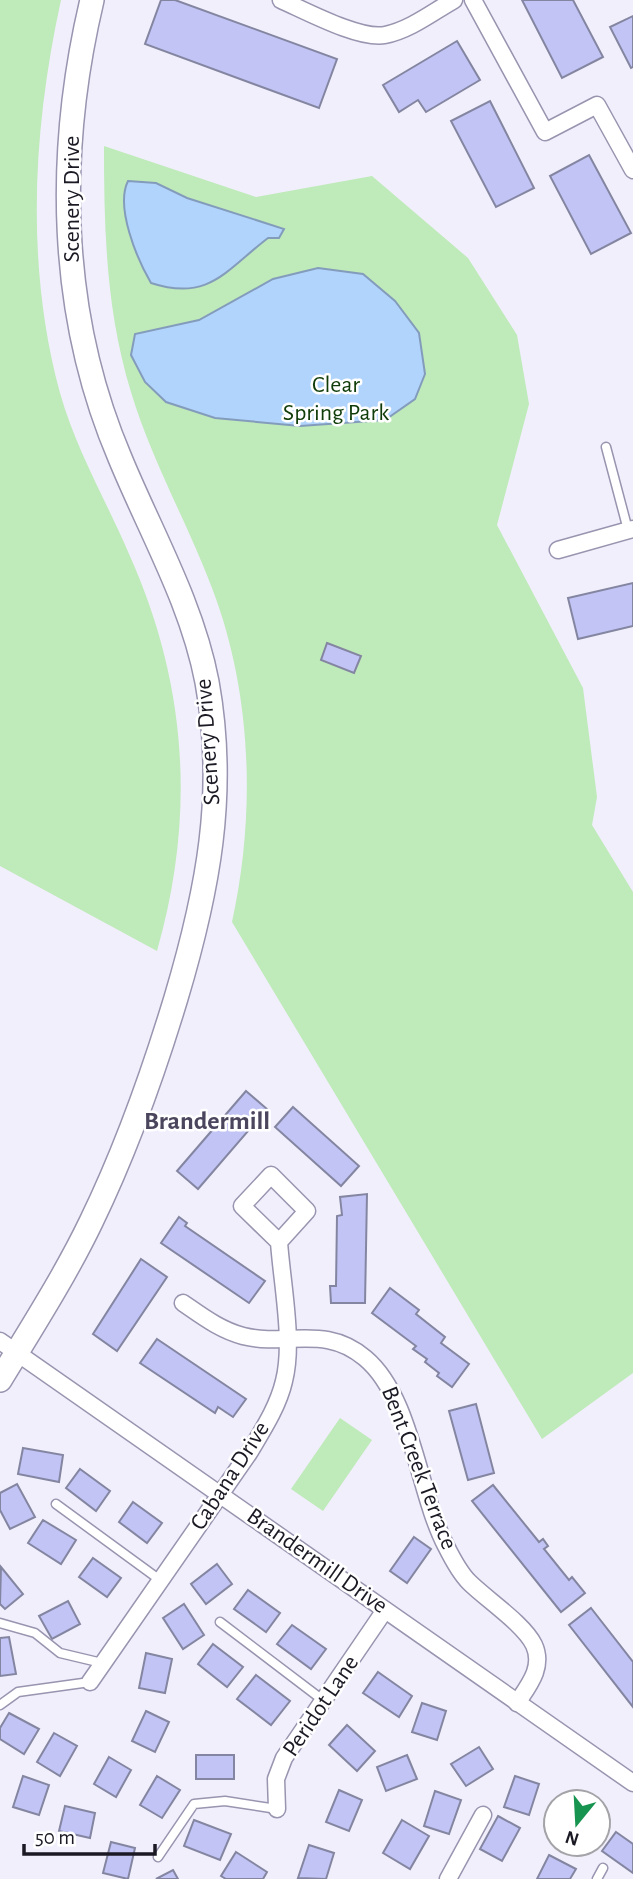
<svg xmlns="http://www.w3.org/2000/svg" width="633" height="1879" viewBox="0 0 633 1879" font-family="'Alegreya Sans',sans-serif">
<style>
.green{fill:#bfeab9}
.water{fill:#b1d4fd;stroke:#849cbc;stroke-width:2}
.building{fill:#c1c4f5;stroke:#8486a1;stroke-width:2}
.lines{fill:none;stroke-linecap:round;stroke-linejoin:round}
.lane-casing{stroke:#9994af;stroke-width:11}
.street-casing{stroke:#9994af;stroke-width:19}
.secondary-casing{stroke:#9994af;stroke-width:26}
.lane{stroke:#fff;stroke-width:8}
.street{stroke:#fff;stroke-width:16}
.secondary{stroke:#fff;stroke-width:23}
.labels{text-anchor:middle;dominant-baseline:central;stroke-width:5;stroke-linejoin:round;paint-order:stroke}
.street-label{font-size:24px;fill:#1b1923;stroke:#fff}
.park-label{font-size:24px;fill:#0f3c09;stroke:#fff}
.neighbourhood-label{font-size:26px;font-weight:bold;fill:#4b465e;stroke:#fff}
</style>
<rect width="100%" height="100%" fill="#f1effc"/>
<g class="green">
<path d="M0,0H61C33,128 25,265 60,393C76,450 106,500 129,554C187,683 196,815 157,951L0,866Z"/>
<path d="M104,146L256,197L372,176L468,258L517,335L529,404L497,525L583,688L597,797L592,825L633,892V1373L542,1439L232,922C256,813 252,692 212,588C187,522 151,459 131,392C106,310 104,231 104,146Z"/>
<polygon points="340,1418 372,1440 323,1511 291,1489"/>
</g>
<g class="water">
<path d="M128,181L156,183L187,198L284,229L279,238H268C226,270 209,302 151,283C137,259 115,207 128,181Z"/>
<polygon points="318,268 363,274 395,301 419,333 425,374 415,399 385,420 300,426 215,418 166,402 145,382 131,355 135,334 199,320 273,279"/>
</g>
<g class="building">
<polygon points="161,0 175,0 337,59 319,108 145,44"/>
<polygon points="522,0 573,0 603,57 562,78"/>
<polygon points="633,16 633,67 631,68 610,27"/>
<polygon points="457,41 480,80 426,112 418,100 399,112 383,85"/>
<polygon points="490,101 534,188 496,207 451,121"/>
<polygon points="589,155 631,233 591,254 550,176"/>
<polygon points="633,583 633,626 578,639 568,598"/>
<polygon points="327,643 361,656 354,673 321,660"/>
<polygon points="246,1091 267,1109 198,1189 177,1171"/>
<polygon points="293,1107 359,1166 341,1186 275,1127"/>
<polygon points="367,1194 365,1303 331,1303 330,1286 336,1286 337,1216 342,1215 340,1197"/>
<polygon points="179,1217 187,1223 185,1226 265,1281 249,1303 161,1243"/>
<polygon points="141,1259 167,1277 117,1351 93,1334"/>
<polygon points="390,1288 419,1310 416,1314 445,1337 441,1343 469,1364 452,1387 437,1376 439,1373 425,1362 427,1359 413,1349 416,1346 372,1313"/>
<polygon points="157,1339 246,1399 233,1417 218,1407 215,1413 140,1363"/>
<polygon points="476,1404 494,1473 468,1480 449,1411"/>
<polygon points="23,1448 63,1455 59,1482 18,1474"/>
<polygon points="80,1469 110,1491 96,1511 66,1488"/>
<polygon points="17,1484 35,1517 10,1529 0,1510 0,1493"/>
<polygon points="493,1485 539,1542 543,1539 548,1546 544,1549 569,1580 572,1577 585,1593 561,1612 472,1501"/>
<polygon points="133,1502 162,1523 147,1543 119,1522"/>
<polygon points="43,1520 76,1540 61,1564 28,1543"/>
<polygon points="414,1537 431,1549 407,1583 390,1571"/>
<polygon points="93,1558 121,1578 107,1597 79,1577"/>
<polygon points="217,1564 232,1584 206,1604 191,1584"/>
<polygon points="1,1567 23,1594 5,1609 0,1604"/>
<polygon points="248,1590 280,1613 266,1632 234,1609"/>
<polygon points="68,1601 80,1624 52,1639 39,1616"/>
<polygon points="184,1604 204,1635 183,1649 163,1618"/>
<polygon points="591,1608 633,1662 633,1707 569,1625"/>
<polygon points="292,1625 326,1649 311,1669 277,1644"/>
<polygon points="9,1637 16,1674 0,1676 0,1638"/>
<polygon points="213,1644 243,1667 227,1687 198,1664"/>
<polygon points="146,1653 172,1659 165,1693 139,1688"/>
<polygon points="378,1672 412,1696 399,1717 363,1693"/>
<polygon points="256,1675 290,1701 271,1725 237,1699"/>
<polygon points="422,1703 446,1711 437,1740 412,1732"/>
<polygon points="146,1711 169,1722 155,1752 132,1741"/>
<polygon points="9,1713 39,1729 24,1754 0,1739 0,1728"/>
<polygon points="347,1725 375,1751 357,1771 329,1745"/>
<polygon points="54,1733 77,1746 60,1776 37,1762"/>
<polygon points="479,1747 493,1769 466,1786 451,1764"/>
<rect x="196" y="1755" width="38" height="24"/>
<polygon points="407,1755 417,1779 386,1791 377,1767"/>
<polygon points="109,1757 131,1770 116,1797 94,1784"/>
<polygon points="23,1776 49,1785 39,1815 13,1807"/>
<polygon points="157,1776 180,1790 162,1818 140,1805"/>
<polygon points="515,1776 539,1784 529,1815 504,1807"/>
<polygon points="339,1790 362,1800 349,1831 326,1822"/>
<polygon points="435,1791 461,1800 449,1834 424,1826"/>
<polygon points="65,1806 95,1813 90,1838 59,1831"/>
<polygon points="498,1816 520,1828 502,1861 480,1849"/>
<polygon points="194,1820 231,1834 220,1860 184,1846"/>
<polygon points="402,1820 429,1836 410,1869 383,1853"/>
<polygon points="616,1832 633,1844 633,1873 602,1851"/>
<polygon points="111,1842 135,1848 128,1879 103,1873"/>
<polygon points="309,1845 334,1853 326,1879 298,1878"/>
<polygon points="236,1852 267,1872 263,1879 226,1879 221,1876"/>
<polygon points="549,1855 576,1869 570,1879 537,1879"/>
<polygon points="173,1870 178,1879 156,1879"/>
</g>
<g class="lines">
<g class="lane-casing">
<g id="lane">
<polyline points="606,447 628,530"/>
<polyline points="56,1504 160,1580"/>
<polyline points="220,1622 324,1701"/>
<polyline points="0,1623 35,1633 60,1653 102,1663"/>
<polyline points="0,1705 18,1692 90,1682"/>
<polyline points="158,1857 194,1804 225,1801 277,1809"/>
<polyline points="597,1879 603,1868"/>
</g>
</g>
<g class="street-casing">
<g id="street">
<path d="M281,0C306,11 360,40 385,35C410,30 433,12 454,0"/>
<polyline points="473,0 545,132 597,105 633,170"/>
<polyline points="558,550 633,529"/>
<path d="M183,1303C202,1316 220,1330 243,1336C288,1347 325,1324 365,1358C412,1397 418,1493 446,1546C452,1558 460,1573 469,1582C486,1599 524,1624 534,1645C544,1667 529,1685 517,1703"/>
<polyline points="0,1341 633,1783"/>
<path d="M90,1682L249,1453C262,1431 278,1407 284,1381C294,1342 282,1284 279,1242L307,1211L271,1175L242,1206L279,1242"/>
<polyline points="277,1809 276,1779 284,1758 385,1610"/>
<polyline points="448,1879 483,1815"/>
</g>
</g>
<g class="secondary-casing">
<path id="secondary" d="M0,1380C31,1329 65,1276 91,1222C126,1150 153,1074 176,998C208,891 227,793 207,682C192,603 150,531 120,458C58,313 56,152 92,0"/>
</g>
<use href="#lane" class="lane"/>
<use href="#street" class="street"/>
<use href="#secondary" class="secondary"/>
</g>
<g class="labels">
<g class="street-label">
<text transform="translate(72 199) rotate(-90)">Scenery Drive</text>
<text transform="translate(208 742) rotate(-94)">Scenery Drive</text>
<text transform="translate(419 1468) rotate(69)">Bent Creek Terrace</text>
<text transform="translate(230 1476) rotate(-57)">Cabana Drive</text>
<text transform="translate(317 1561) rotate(35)">Brandermill Drive</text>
<text transform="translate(321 1706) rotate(-56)">Peridot Lane</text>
</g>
<g class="park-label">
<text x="336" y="385">Clear<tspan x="336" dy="28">Spring Park</tspan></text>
</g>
<g class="neighbourhood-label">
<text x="207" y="1121">Brandermill</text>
</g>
</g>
<g transform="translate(577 1823) rotate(198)"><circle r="33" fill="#ffffff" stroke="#a4a3a7" stroke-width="2"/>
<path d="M0-5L12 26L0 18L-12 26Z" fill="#189451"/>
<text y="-10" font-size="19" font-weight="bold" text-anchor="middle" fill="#1b1923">N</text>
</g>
<path d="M24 1844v10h131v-10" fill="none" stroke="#1b1923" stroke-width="3.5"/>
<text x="35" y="1844" font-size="21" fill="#1b1923" stroke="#ffffff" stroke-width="5" paint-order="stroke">50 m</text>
</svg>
